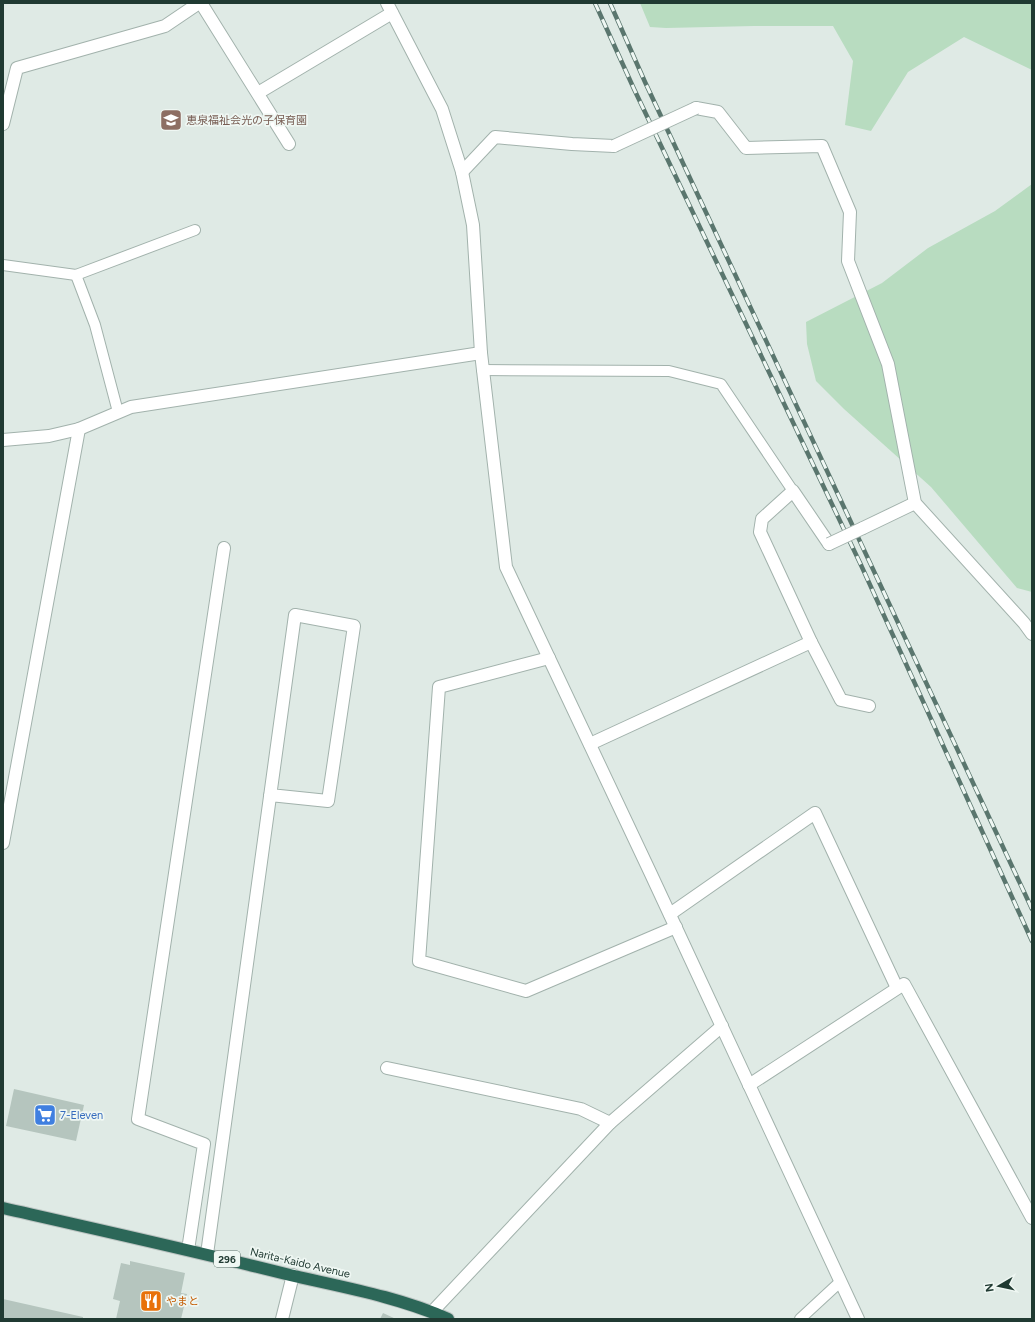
<svg xmlns="http://www.w3.org/2000/svg" width="1035" height="1322" viewBox="0 0 1035 1322" font-family="Figtree,'Noto Sans JP',sans-serif">
<style>
.green{fill:#b8dcc0}
.building{fill:#b5c5be}
.lines{fill:none;stroke-linecap:round;stroke-linejoin:round}
.lane-casing{stroke:#a2b2ac;stroke-width:12}
.street-casing{stroke:#a2b2ac;stroke-width:14}
.highway-casing{stroke:#bcc4c2;stroke-width:14}
.lane{stroke:#fff;stroke-width:10}
.street{stroke:#fff;stroke-width:12}
.highway{stroke:#2c6758;stroke-width:12}
.rail-casing{stroke:#5a766e;stroke-width:4.5}
.rail{stroke:#eff7f3;stroke-width:3;stroke-dasharray:9;stroke-linecap:butt}
.street-bridge-casing{stroke:#a2b2ac;stroke-width:14;stroke-linecap:butt}
.street-bridge{stroke:#fff;stroke-width:12}
.labels{text-anchor:middle;dominant-baseline:central;stroke-width:3.5;stroke-linejoin:round;paint-order:stroke}
.shield{fill:#eff7f3;stroke:#5e736c;stroke-width:1}
.shield-label{font-size:10px;font-weight:bold;fill:#203a32}
.education-label{font-size:11px;fill:#785e54;stroke:#eff7f3;text-anchor:start}
.shop-label{font-size:11px;fill:#366cbe;stroke:#eff7f3;text-anchor:start}
.street-label{font-size:11px;fill:#203a32;stroke:#eff7f3}
.food-label{font-size:11px;fill:#c56008;stroke:#eff7f3;text-anchor:start}
</style>
<rect width="100%" height="100%" fill="#dfeae5"/>
<g class="green">
<polygon points="640,3 1032,3 1032,70 964,37 908,72 871,131 845,125 853,61 833,26 754,26 666,28 650,27"/>
<polygon points="1032,184 1032,592 1017,588 931,487 844,409 816,381 807,344 806,322 882,283 928,248 995,211"/>
</g>
<g class="building">
<polygon points="14,1089 84,1105 76,1141 6,1126"/>
<polygon points="130,1261 185,1273 181,1293 187,1294 181,1319 116,1319 120,1301 113,1299 121,1263 130,1265"/>
<polygon points="3,1299 83,1317 83,1319 3,1319"/>
<polygon points="383,1313 396,1319 380,1319"/>
</g>
<g class="lines">
<g class="lane-casing">
<g id="lane">
<polyline points="3,265 76,275 195,230"/>
<polyline points="76,275 95,325 118,412"/>
<polyline points="482,370 669,371 721,384 793,491"/>
<polyline points="800,1319 840,1282"/>
</g>
</g>
<g class="street-casing">
<g id="street">
<polyline points="201,3 289,144"/>
<polyline points="387,3 442,109 462,172 473,225 481,353 506,567 650,872 858,1319"/>
<polyline points="258,93 392,13"/>
<polyline points="696,108 718,112 746,148 822,146 850,212 848,261 888,364 915,503 1024,623 1032,634"/>
<polyline points="3,124 17,68 165,26 199,3"/>
<polyline points="462,172 495,137 572,144 614,146"/>
<polyline points="3,440 49,436 79,429 131,407 481,353"/>
<polyline points="863,528 915,503"/>
<polyline points="829,544 793,491 762,519 760,532 811,642 841,700 869,706"/>
<polyline points="549,658 439,687 419,961 526,991 676,927"/>
<polyline points="590,744 811,642"/>
<polyline points="3,843 79,429"/>
<polyline points="670,914 815,813 897,988"/>
<polyline points="387,1068 581,1109 610,1123"/>
<polyline points="749,1085 904,984 1032,1218"/>
<polyline points="188,1250 204,1144 138,1119 224,548"/>
<polyline points="207,1254 295,615 354,626 328,801 270,795"/>
<polyline points="432,1312 610,1123 722,1026"/>
<polyline points="282,1319 293,1275"/>
</g>
</g>
<g class="highway-casing">
<path id="highway" d="M3,1208C99,1230 195,1251 290,1275C342,1287 399,1297 448,1319"/>
</g>
<use href="#lane" class="lane"/>
<use href="#street" class="street"/>
<use href="#highway" class="highway"/>
<g class="rail-casing">
<g id="rail">
<polyline points="595,3 634,89 861,565 1032,941"/>
<polyline points="610,3 645,82 1032,909"/>
</g>
</g>
<use href="#rail" class="rail"/>
<g class="street-bridge-casing">
<g id="street-bridge">
<polyline points="614,146 696,108"/>
<polyline points="829,544 863,528"/>
</g>
</g>
<use href="#street-bridge" class="street-bridge"/>
</g>
<defs>
<g id="school-square" transform="scale(1.15)"><rect x="-9" y="-9" width="18" height="18" rx="4" fill="#8d6e63" stroke="#eff7f3"/><path d="M0-5L7-2L0 1L-7-2ZM-4 1L0 2.5L4 1V4Q0 6-4 4Z" fill="#fff"/></g>
<g id="supermarket-square" transform="scale(1.15)"><rect x="-9" y="-9" width="18" height="18" rx="4" fill="#3f7fe0" stroke="#eff7f3"/><path d="M-6-5.5h2.5l.6 2H6L4.5 2H-2.5L-4.4-4H-6ZM-1.5 3.2a1.3 1.3 0 1 0 .1 0ZM3 3.2a1.3 1.3 0 1 0 .1 0Z" fill="#fff"/></g>
<g id="restaurant-square" transform="scale(1.15)"><rect x="-9" y="-9" width="18" height="18" rx="4" fill="#e8710a" stroke="#eff7f3"/><path d="M-5-6h1v4h1v-4h1v4h1v-4h1v5L-1.5 .5V6h-2V.5L-5-1ZM5-6V6H3V1.5H1.5Q1.5-4 5-6Z" fill="#fff"/></g>
</defs>
<g fill-rule="evenodd">
<use href="#school-square" x="171" y="120"/>
<use href="#supermarket-square" x="45" y="1115"/>
<use href="#restaurant-square" x="151" y="1301"/>
</g>
<g class="labels">
<rect class="shield" x="214" y="1251" width="26" height="16" rx="3"/>
<g class="shield-label">
<text x="227" y="1259">296</text>
</g>
<g class="education-label">
<text x="186" y="120">恵泉福祉会光の子保育園</text>
</g>
<g class="shop-label">
<text x="60" y="1115">7-Eleven</text>
</g>
<g class="street-label">
<text transform="translate(300 1263) rotate(13)">Narita-Kaido Avenue</text>
</g>
<g class="food-label">
<text x="166" y="1301">やまと</text>
</g>
</g>
<rect width="1035" height="1322" fill="none" stroke="#203a32" stroke-width="8"/>
<g transform="translate(999 1286) rotate(261)" stroke="#eff7f3" stroke-width="3" paint-order="stroke">
<path d="M0-3L7 15L0 10L-7 15Z" fill="#203a32"/>
<text y="-6" font-size="11" font-weight="bold" text-anchor="middle" fill="#203a32">N</text>
</g>
</svg>
